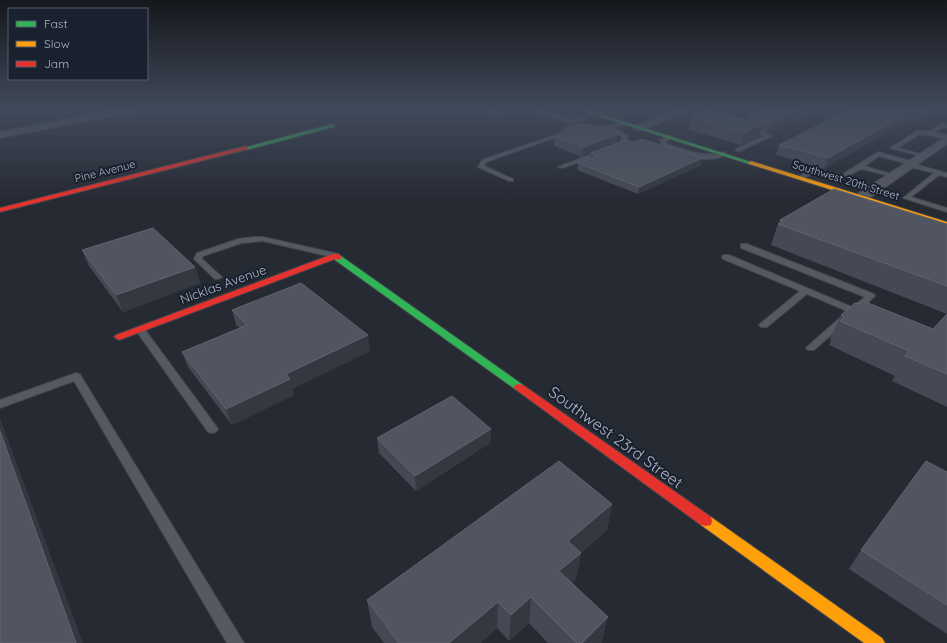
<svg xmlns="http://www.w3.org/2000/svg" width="947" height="643" viewBox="0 0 947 643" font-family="Quicksand,sans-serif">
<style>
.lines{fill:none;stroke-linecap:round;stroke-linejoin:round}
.lane-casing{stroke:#42454c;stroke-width:2}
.street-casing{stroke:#42454c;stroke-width:2}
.fast-casing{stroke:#42454c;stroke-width:2}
.slow-casing{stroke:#42454c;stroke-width:2}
.jam-casing{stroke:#42454c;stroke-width:2}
.lane{fill:#555962;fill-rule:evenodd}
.street{fill:#555962;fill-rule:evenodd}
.fast{fill:#30b455;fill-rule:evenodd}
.slow{fill:#ff9f0a;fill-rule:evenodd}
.jam{fill:#e5322d;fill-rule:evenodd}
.wall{fill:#454953}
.shaded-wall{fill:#343841}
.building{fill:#50555f;stroke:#5f646f}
.labels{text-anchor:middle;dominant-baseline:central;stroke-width:4;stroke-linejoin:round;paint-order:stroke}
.far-street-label{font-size:11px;fill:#aeb6c6;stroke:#19212e}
.street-label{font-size:13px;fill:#aeb6c6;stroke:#19212e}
.near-street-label{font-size:16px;fill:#aeb6c6;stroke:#19212e}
</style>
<rect width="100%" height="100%" fill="#262a33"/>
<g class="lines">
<g class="lane-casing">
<g id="lane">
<polygon points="539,110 572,120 592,113 596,114 572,124 537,112 537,111"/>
<polygon points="623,121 626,123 625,124 614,128 628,136 624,146 616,149 613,147 620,144 622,137 609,130 591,131 588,129 591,127 609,126"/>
<polygon points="943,123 947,124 947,128 944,127 935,132 947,135 947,139 920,134 898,148 924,155 924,157 890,148 917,131 930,131"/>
<polygon points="747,128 751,128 772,136 740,151 736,151 736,149 764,136 747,130"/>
<polygon points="563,132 568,133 486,162 484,166 513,179 513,181 509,181 478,167 482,160"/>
<path d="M670,136L673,138L665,142V143C686,150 703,158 724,152L727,154C708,167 680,152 661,145L660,140Z"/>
<polygon points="600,151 605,152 563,168 558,167"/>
<polygon points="878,152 914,162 914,164 947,173 947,177 939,175 911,197 947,208 947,212 903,198 934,173 907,166 908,164 879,156 865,166 894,175 894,177 861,169 842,179 815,173 801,179 796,178 814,169 841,175"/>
<polygon points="254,237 263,237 339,254 340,256 336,258 263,241 242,243 203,256 202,259 222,277 218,279 215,279 194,259 197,253 238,239"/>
<polygon points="741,244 747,244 874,294 875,296 857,313 854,314 807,294 767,327 761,327 759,325 761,323 800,291 723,259 722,257 723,255 729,255 852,307 865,297 741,248"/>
<polygon points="844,316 848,319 847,321 814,350 808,350 806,348 808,346 841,317"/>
<polygon points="140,326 143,327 216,426 218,429 216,432 212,433 208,432 135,329"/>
<polygon points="76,373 80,374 81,376 244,643 227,643 74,381 0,408 0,400"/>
</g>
</g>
<g class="street-casing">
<g id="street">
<polygon points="116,109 138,109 133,112 0,138 0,132"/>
<polygon points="680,109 695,109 642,130 638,131 633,128 634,126"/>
<polygon points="947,136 947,144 867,200 857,200 855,197 857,194"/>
</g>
</g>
<g class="fast-casing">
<g id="fast">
<polygon points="576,109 584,109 754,163 749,164"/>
<polygon points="332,124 335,126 334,127 246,150 243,148"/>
<polygon points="335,256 341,256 523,385 524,387 523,389 515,389 335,260 334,258"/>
</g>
</g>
<g class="slow-casing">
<g id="slow">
<polygon points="751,161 947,222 947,226 749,164 748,163"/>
<polygon points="706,516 711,517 882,638 885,643 864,643 701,525 700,521 701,517"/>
</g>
</g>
<g class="jam-casing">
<g id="jam">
<polygon points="246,146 248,147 248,149 0,212 0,208"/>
<polygon points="333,254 339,254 342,258 338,260 335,259 122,339 119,340 114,337 116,335"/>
<polygon points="519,384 523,385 711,517 712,521 711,525 706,526 701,525 515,389 514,387 515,385"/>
</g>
</g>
<use href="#lane" class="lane"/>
<use href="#street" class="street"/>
<use href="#fast" class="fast"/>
<use href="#slow" class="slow"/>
<use href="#jam" class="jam"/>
</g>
<g class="wall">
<polygon points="481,109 518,109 498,115"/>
<polygon points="620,109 637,109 629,112"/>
<polygon points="757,109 818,109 767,133 761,131 759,136 741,145 688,129 691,117 745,120 746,117 761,110"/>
<polygon points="851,109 937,109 915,122 908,121 824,169 776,155 779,145"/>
<polygon points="563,129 617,143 634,142 702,158 701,165 638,194 577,170 578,163 590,159 591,153 582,157 554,146 554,137 562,134"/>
<polygon points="780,220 947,224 947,314 771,245 778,224 779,223"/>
<polygon points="82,250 195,267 200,283 123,312 89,266"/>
<polygon points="232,310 370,351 292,389 294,395 232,425 188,367 182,352 240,328 236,325"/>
<polygon points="947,314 947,407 892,381 895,376 829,345 831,340 830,339 841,315 933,329"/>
<polygon points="491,429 490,443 416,491 379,453 377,438"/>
<polygon points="947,472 947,634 849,569 861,550"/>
<polygon points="612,504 607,530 581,553 576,579 572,583 602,643 548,643 529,623 509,641 497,628 480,643 384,643 372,627 367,600"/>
</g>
<g class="shaded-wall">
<polygon points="498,109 518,109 498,115"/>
<polygon points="629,109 637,109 629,112"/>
<polygon points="800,109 818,109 767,133 769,123"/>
<polygon points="925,109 937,109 915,122 919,113"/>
<polygon points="912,111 908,121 824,169 828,158"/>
<polygon points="762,124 759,136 741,145 744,132"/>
<polygon points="619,134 617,143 582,157 583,147"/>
<polygon points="702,158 701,165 638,194 639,187"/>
<polygon points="195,267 200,283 123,312 116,295"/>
<polygon points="368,335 370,351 292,389 294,395 232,425 226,409 286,374"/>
<polygon points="0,418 83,643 76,643 0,431"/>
<polygon points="491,429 490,443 416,491 415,476"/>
<polygon points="612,504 607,530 581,553 576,579 556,598 559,571 568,541"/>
<polygon points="531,597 529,623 509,641 511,615"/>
<polygon points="498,602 497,628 480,643 449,643"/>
<polygon points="608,617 602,643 582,643"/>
</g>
<g class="building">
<polygon points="764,109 800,109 769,123 746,117"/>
<polygon points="851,109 925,109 919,113 912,111 828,158 779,145"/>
<polygon points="709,110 762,124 744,132 691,117"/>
<polygon points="578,124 592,125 619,134 583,147 554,137 570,132 563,129"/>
<polygon points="642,139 702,158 639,187 578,163 598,156 591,153 626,140 634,142"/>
<polygon points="834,189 947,224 947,286 778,224 782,221 780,220"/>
<polygon points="153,228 195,267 116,295 82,250"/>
<polygon points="301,283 368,335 286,374 290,379 226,409 182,352 247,325 232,310"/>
<polygon points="863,301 933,329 947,314 947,374 905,356 909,351 840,321 844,317 841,315 855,303 859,304"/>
<polygon points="452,396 491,429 415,476 377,438"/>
<polygon points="0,431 76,643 0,643"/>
<polygon points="559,461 612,504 568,541 581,553 559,571 608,617 582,643 577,643 531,597 511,615 498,602 449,643 399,643 367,600"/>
<polygon points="926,461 947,472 947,605 861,550"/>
</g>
<linearGradient id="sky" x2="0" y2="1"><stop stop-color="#15171c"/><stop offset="0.55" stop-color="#414a5b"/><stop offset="1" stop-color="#414a5b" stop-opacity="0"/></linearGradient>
<rect width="947" height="199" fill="url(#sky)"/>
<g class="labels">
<g class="far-street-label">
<text transform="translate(105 171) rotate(-14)">Pine Avenue</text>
<text transform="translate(846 180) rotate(17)">Southwest 20th Street</text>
</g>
<g class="street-label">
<text transform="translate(223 284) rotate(-20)">Nicklas Avenue</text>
</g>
<g class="near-street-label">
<text transform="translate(616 437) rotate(36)">Southwest 23rd Street</text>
</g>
</g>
<rect x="8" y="8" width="140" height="72" fill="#19212e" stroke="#555d6b"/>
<rect x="16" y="21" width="20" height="6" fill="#30b455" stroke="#555d6b"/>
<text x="44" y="28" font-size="12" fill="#aeb6c6">Fast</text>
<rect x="16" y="41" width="20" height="6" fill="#ff9f0a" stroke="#555d6b"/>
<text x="44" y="48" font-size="12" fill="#aeb6c6">Slow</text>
<rect x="16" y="61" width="20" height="6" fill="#e5322d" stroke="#555d6b"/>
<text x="44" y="68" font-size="12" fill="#aeb6c6">Jam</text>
</svg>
